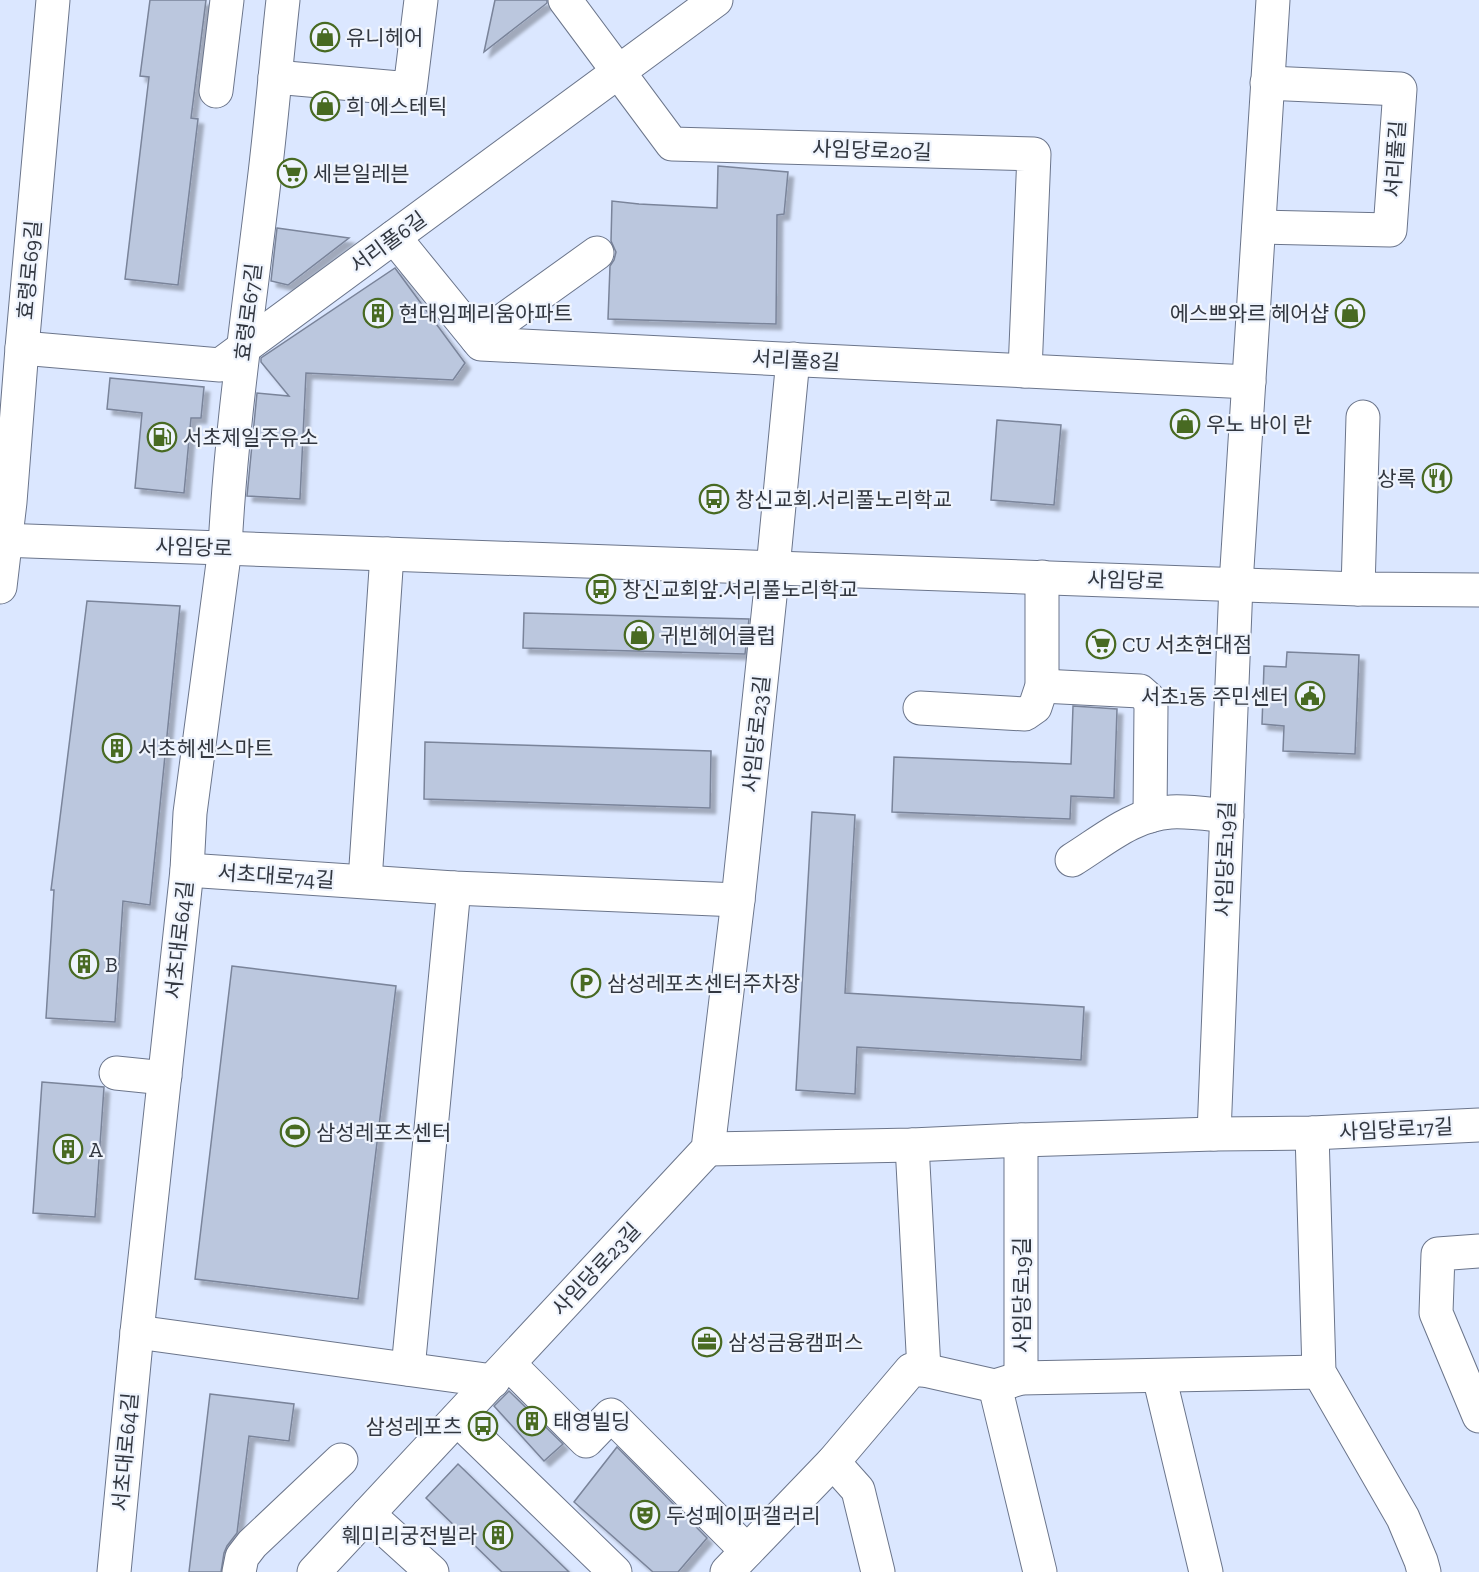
<svg xmlns="http://www.w3.org/2000/svg" width="1479" height="1572" viewBox="0 0 1479 1572" font-family="'Zilla Slab','Noto Sans KR',serif">
<style>
.building{fill:#bbc7de;stroke:#7a849a;stroke-width:1.5;filter:url(#shadow)}
.lines{fill:none;stroke-linecap:round;stroke-linejoin:round}
.minor-casing{stroke:#6b758b;stroke-width:35}
.major-casing{stroke:#6b758b;stroke-width:35}
.minor{stroke:#fff;stroke-width:33}
.major{stroke:#fff;stroke-width:33}
.labels{text-anchor:middle;dominant-baseline:central;stroke-width:4.5;stroke-linejoin:round;paint-order:stroke}
.poi-label{font-size:21px;fill:#323740;stroke:#eff4fd;text-anchor:start}
.street-label{font-size:21px;fill:#323740;stroke:#eff4fd}
</style>
<defs>
<filter id="shadow"><feDropShadow dx="5.5" dy="5.5" stdDeviation="1.5" flood-color="#0004"/></filter>
</defs>
<rect width="100%" height="100%" fill="#dbe7ff"/>
<g class="building">
<polygon points="150,0 206,0 191,118 198,119 178,285 125,279 149,77 140,76"/>
<polygon points="495,0 547,0 547,3 484,52"/>
<polygon points="718,166 788,172 784,214 777,215 776,324 608,319 610,266 614,260 616,252 611,241 612,201 639,204 717,208"/>
<polygon points="277,228 349,238 288,285 271,281"/>
<polygon points="395,268 465,363 453,380 306,373 300,499 247,496 257,393 289,396 261,362 261,358"/>
<polygon points="110,378 204,387 201,418 191,418 184,493 135,488 142,413 107,409"/>
<polygon points="997,420 1061,425 1054,505 991,500"/>
<polygon points="87,601 180,606 150,905 123,901 115,1022 46,1018 54,890 51,890"/>
<polygon points="524,613 749,619 745,654 523,648"/>
<polygon points="1287,652 1359,655 1355,754 1283,751 1284,726 1262,724 1264,666 1286,667"/>
<polygon points="1073,706 1117,709 1114,798 1071,796 1070,819 892,812 894,757 1071,764"/>
<polygon points="425,742 711,751 710,808 424,799"/>
<polygon points="812,812 855,815 845,993 1084,1007 1081,1060 857,1047 855,1094 796,1090"/>
<polygon points="232,966 396,986 358,1299 195,1279"/>
<polygon points="42,1082 104,1087 95,1217 33,1213"/>
<polygon points="509,1391 563,1444 544,1461 494,1406"/>
<polygon points="210,1394 294,1404 289,1441 249,1436 237,1533 227,1546 224,1553 221,1572 189,1572"/>
<polygon points="617,1447 707,1538 678,1572 653,1572 574,1502"/>
<polygon points="458,1464 569,1572 502,1572 426,1498"/>
</g>
<g class="lines">
<g class="minor-casing">
<g id="minor">
<polyline points="565,0 672,144 1034,154 1025,371"/>
<polyline points="275,77 410,89 421,0"/>
<polyline points="216,91 227,0"/>
<polyline points="1259,227 1390,230 1400,89 1267,83"/>
<polyline points="394,237 481,344 1249,382"/>
<polyline points="477,339 597,253"/>
<polyline points="22,348 220,365 716,0"/>
<polyline points="0,587 10,502 22,348 53,0"/>
<polyline points="1358,589 1363,417"/>
<polyline points="1042,686 1140,691 1149,699 1151,707 1150,816"/>
<polyline points="920,708 1025,714 1035,707 1042,686 1042,577"/>
<path d="M1072,860C1103,841 1133,814 1171,812C1189,811 1208,814 1227,816"/>
<polyline points="187,870 454,888 738,900"/>
<polyline points="365,881 387,554"/>
<polyline points="116,1073 155,1077 165,1076"/>
<polyline points="1312,1133 1319,1372 1403,1518 1421,1561 1424,1572"/>
<polyline points="1214,1134 1236,584 1273,0"/>
<polyline points="912,1145 924,1370"/>
<polyline points="708,1149 912,1145 1021,1140 1214,1134 1312,1133 1479,1125"/>
<polyline points="1479,1251 1438,1254 1436,1313 1479,1416"/>
<polyline points="137,1332 493,1381"/>
<polyline points="509,1364 586,1441 611,1415 747,1551"/>
<polyline points="408,1369 454,888"/>
<polyline points="1159,1376 1206,1572"/>
<polyline points="1021,1378 1021,1140"/>
<polyline points="995,1386 1040,1572"/>
<polyline points="457,1419 615,1572"/>
<polyline points="833,1462 858,1490 878,1572"/>
<polyline points="368,1514 432,1572"/>
<path d="M114,1572L137,1332L187,870L190,813L225,548C231,428 249,309 263,190C271,127 276,63 283,0"/>
<polyline points="239,1572 242,1557 252,1544 341,1460"/>
<polyline points="314,1572 708,1149 738,900 773,568 793,359"/>
<polyline points="727,1572 833,1462 911,1370 924,1370 995,1386 1021,1378 1319,1372"/>
</g>
</g>
<g class="major-casing">
<polyline id="major" points="0,540 1358,589 1479,590"/>
</g>
<use href="#minor" class="minor"/>
<use href="#major" class="major"/>
</g>
<defs>
<g id="shop-ring" transform="scale(1.5)"><circle r="9.5" fill="#eff4fd" stroke="#486a22" stroke-width="1.5"/><path d="M-5-2.5h2.3a2.7 3.5 0 0 1 5.4 0H5L5.5 6h-11ZM-1.5-2.5h3a1.5 2.3 0 0 0-3 0Z" fill="#486a22"/></g>
<g id="supermarket-ring" transform="scale(1.5)"><circle r="9.5" fill="#eff4fd" stroke="#486a22" stroke-width="1.5"/><path d="M-6-5.5h2.5l.6 2H6L4.5 2H-2.5L-4.4-4H-6ZM-1.5 3.2a1.3 1.3 0 1 0 .1 0ZM3 3.2a1.3 1.3 0 1 0 .1 0Z" fill="#486a22"/></g>
<g id="building-ring" transform="scale(1.5)"><circle r="9.5" fill="#eff4fd" stroke="#486a22" stroke-width="1.5"/><path d="M-4-6H4V6H1V3H-1V6H-4ZM-2.5-4.3h1.7v1.8h-1.7ZM.8-4.3h1.7v1.8H.8ZM-2.5-1h1.7V.8h-1.7ZM.8-1h1.7V.8H.8Z" fill="#486a22"/></g>
<g id="fuel-ring" transform="scale(1.5)"><circle r="9.5" fill="#eff4fd" stroke="#486a22" stroke-width="1.5"/><path d="M-5.5-6h7V0h2V4h1.3V-2.5L3-4.5l.8-.8L6-3V5H2.5V1h-1V6h-7ZM-4.2-4.7v3.2H.2V-4.7Z" fill="#486a22"/></g>
<g id="restaurant-ring" transform="scale(1.5)"><circle r="9.5" fill="#eff4fd" stroke="#486a22" stroke-width="1.5"/><path d="M-5-6h1v4h1v-4h1v4h1v-4h1v5L-1.5 .5V6h-2V.5L-5-1ZM5-6V6H3V1.5H1.5Q1.5-4 5-6Z" fill="#486a22"/></g>
<g id="bus-ring" transform="scale(1.5)"><circle r="9.5" fill="#eff4fd" stroke="#486a22" stroke-width="1.5"/><path d="M-5-6H5V4H4V6H2V4H-2V6H-4V4H-5ZM-3.5-4V0h7V-4ZM-3.5 1.2v1.5H-2V1.2ZM2 1.2v1.5H3.5V1.2Z" fill="#486a22"/></g>
<g id="civic-ring" transform="scale(1.5)"><circle r="9.5" fill="#eff4fd" stroke="#486a22" stroke-width="1.5"/><path d="M-.6-6.5H3V-4.5H.6V-3L4-1V1h2V6H-6V1h2V-1L-.6-3ZM-1.2 2.5V6h2.4V2.5Z" fill="#486a22"/></g>
<g id="parking-ring" transform="scale(1.5)"><circle r="9.5" fill="#eff4fd" stroke="#486a22" stroke-width="1.5"/><path d="M-3.5-5.5H1a3.5 3.5 0 0 1 0 7H-1V5.5H-3.5ZM-1-3.4V-.6H.8a1.4 1.4 0 0 0 0-2.8Z" fill="#486a22"/></g>
<g id="stadium-ring" transform="scale(1.5)"><circle r="9.5" fill="#eff4fd" stroke="#486a22" stroke-width="1.5"/><path d="M0-5a6.5 5 0 1 0 0 10a6.5 5 0 1 0 0-10ZM-3.5-1.8h7v3.6h-7Z" fill="#486a22"/></g>
<g id="office-ring" transform="scale(1.5)"><circle r="9.5" fill="#eff4fd" stroke="#486a22" stroke-width="1.5"/><path d="M-6-3h4V-5.5h4V-3h4V5H-6ZM-1-4.5V-3h2v-1.5ZM-6 0V1H6V0Z" fill="#486a22"/></g>
<g id="theatre-ring" transform="scale(1.5)"><circle r="9.5" fill="#eff4fd" stroke="#486a22" stroke-width="1.5"/><path d="M-5-5.5Q0-4 5-5.5V0Q5 5 0 6Q-5 5-5 0ZM-3.3-2.5H-1v1.5H-3.3ZM1-2.5H3.3v1.5H1ZM-2.8 1Q0 5.5 2.8 1Z" fill="#486a22"/></g>
</defs>
<g fill-rule="evenodd">
<use href="#shop-ring" x="325" y="37"/>
<use href="#shop-ring" x="325" y="106"/>
<use href="#supermarket-ring" x="292" y="173"/>
<use href="#building-ring" x="378" y="313"/>
<use href="#shop-ring" x="1350" y="313"/>
<use href="#shop-ring" x="1185" y="424"/>
<use href="#fuel-ring" x="162" y="437"/>
<use href="#restaurant-ring" x="1437" y="478"/>
<use href="#bus-ring" x="714" y="499"/>
<use href="#bus-ring" x="601" y="589"/>
<use href="#shop-ring" x="639" y="635"/>
<use href="#supermarket-ring" x="1101" y="644"/>
<use href="#civic-ring" x="1310" y="696"/>
<use href="#building-ring" x="117" y="748"/>
<use href="#building-ring" x="84" y="964"/>
<use href="#parking-ring" x="586" y="983"/>
<use href="#stadium-ring" x="295" y="1132"/>
<use href="#building-ring" x="68" y="1149"/>
<use href="#office-ring" x="707" y="1342"/>
<use href="#building-ring" x="532" y="1421"/>
<use href="#bus-ring" x="483" y="1426"/>
<use href="#theatre-ring" x="645" y="1515"/>
<use href="#building-ring" x="498" y="1535"/>
</g>
<g class="labels">
<g class="poi-label">
<text x="346" y="37">유니헤어</text>
<text x="346" y="106">희 에스테틱</text>
<text x="313" y="173">세븐일레븐</text>
<text x="399" y="313">현대임페리움아파트</text>
<text x="1329" y="313" text-anchor="end">에스쁘와르 헤어샵</text>
<text x="1206" y="424">우노 바이 란</text>
<text x="183" y="437">서초제일주유소</text>
<text x="1416" y="478" text-anchor="end">상록</text>
<text x="735" y="499">창신교회.서리풀노리학교</text>
<text x="622" y="589">창신교회앞.서리풀노리학교</text>
<text x="660" y="635">귀빈헤어클럽</text>
<text x="1122" y="644">CU 서초현대점</text>
<text x="1289" y="696" text-anchor="end">서초1동 주민센터</text>
<text x="138" y="748">서초헤센스마트</text>
<text x="105" y="964">B</text>
<text x="607" y="983">삼성레포츠센터주차장</text>
<text x="316" y="1132">삼성레포츠센터</text>
<text x="89" y="1149">A</text>
<text x="728" y="1342">삼성금융캠퍼스</text>
<text x="553" y="1421">태영빌딩</text>
<text x="462" y="1426" text-anchor="end">삼성레포츠</text>
<text x="666" y="1515">두성페이퍼갤러리</text>
<text x="477" y="1535" text-anchor="end">훼미리궁전빌라</text>
</g>
<g class="street-label">
<text transform="translate(872 150) rotate(2)">사임당로20길</text>
<text transform="translate(1395 159) rotate(-86)">서리풀길</text>
<text transform="translate(388 242) rotate(-36)">서리풀6길</text>
<text transform="translate(29 270) rotate(-85)">효령로69길</text>
<text transform="translate(248 312) rotate(-83)">효령로67길</text>
<text transform="translate(796 360) rotate(3)">서리풀8길</text>
<text transform="translate(194 547) rotate(2)">사임당로</text>
<text transform="translate(1126 580) rotate(2)">사임당로</text>
<text transform="translate(756 734) rotate(-84)">사임당로23길</text>
<text transform="translate(1225 859) rotate(-88)">사임당로19길</text>
<text transform="translate(276 876) rotate(4)">서초대로74길</text>
<text transform="translate(179 940) rotate(-84)">서초대로64길</text>
<text transform="translate(1396 1129) rotate(-3)">사임당로17길</text>
<text transform="translate(596 1269) rotate(-47)">사임당로23길</text>
<text transform="translate(1021 1295) rotate(-90)">사임당로19길</text>
<text transform="translate(125 1452) rotate(-85)">서초대로64길</text>
</g>
</g>
</svg>
